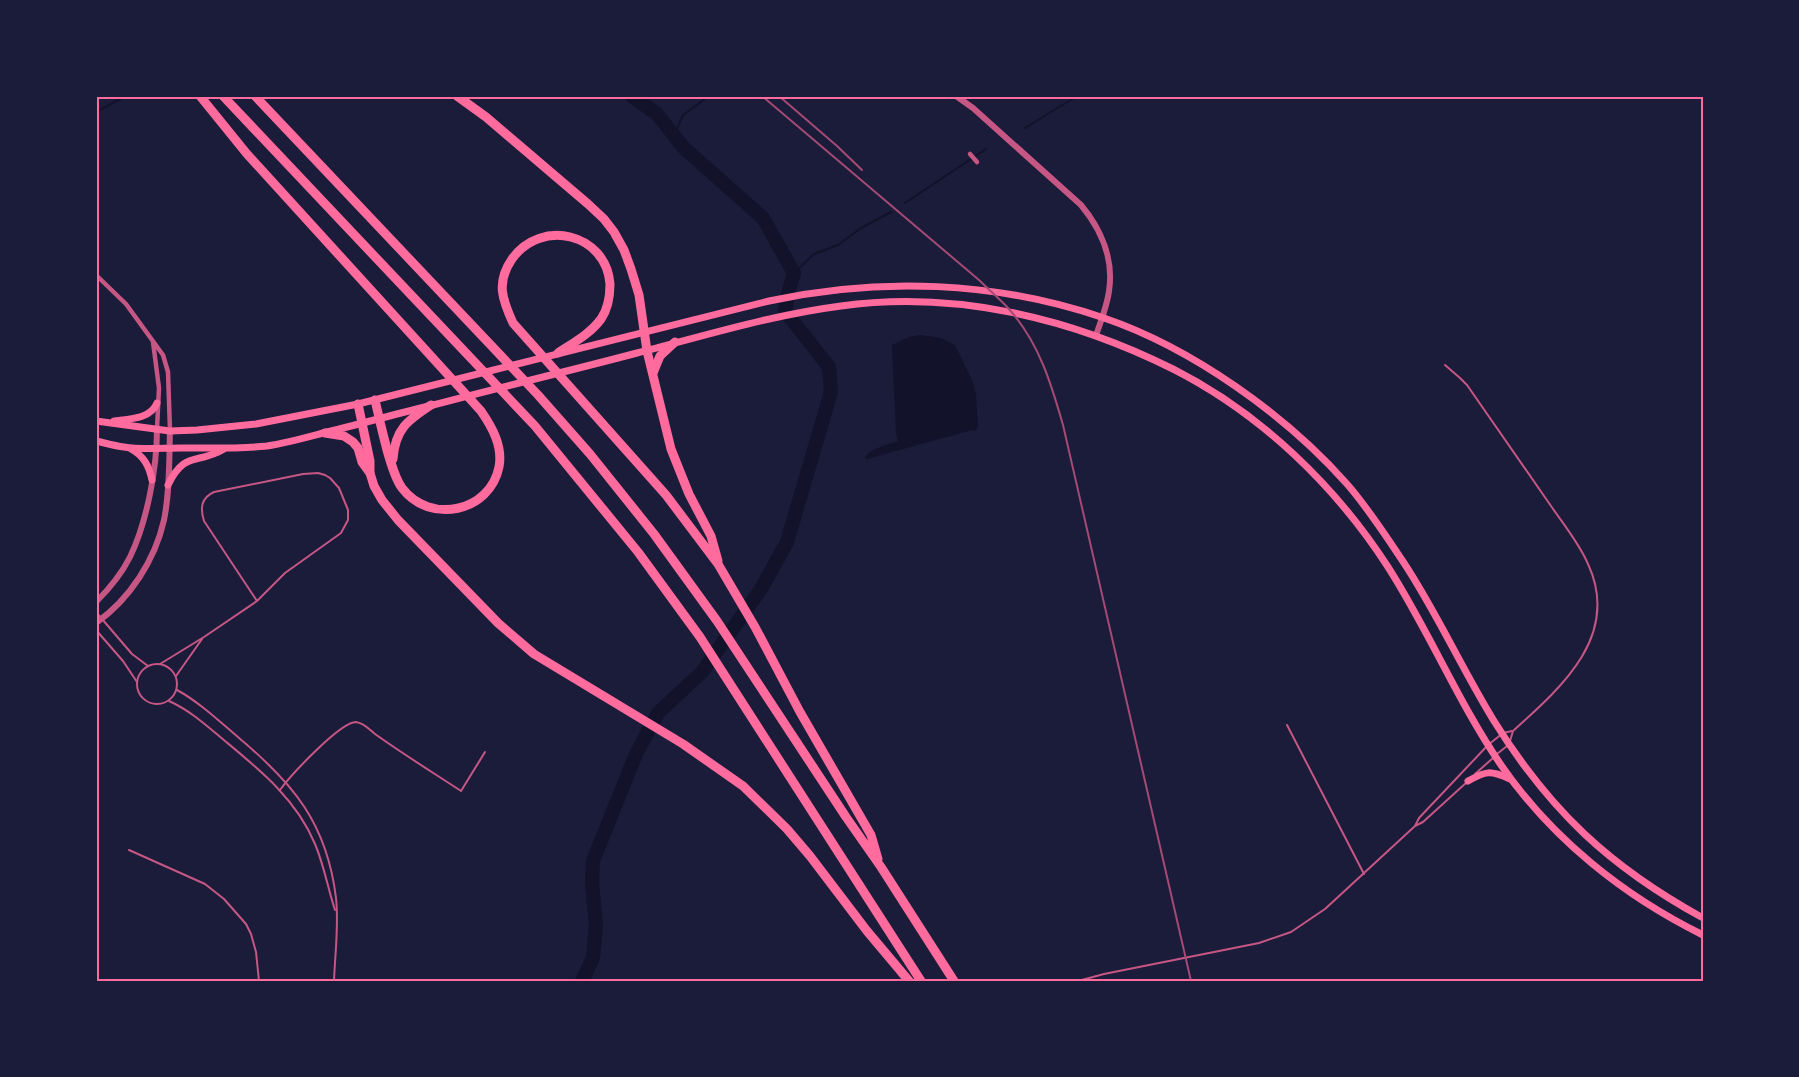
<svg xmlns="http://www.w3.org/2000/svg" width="1799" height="1077" viewBox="0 0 1799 1077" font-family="'Roboto Condensed',sans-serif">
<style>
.water{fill:#12122b}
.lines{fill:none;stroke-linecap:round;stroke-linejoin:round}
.stream{stroke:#12122b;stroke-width:2}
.river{stroke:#12122b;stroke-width:14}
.service{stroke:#c65784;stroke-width:2}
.minor{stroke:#c65784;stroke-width:4.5}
.tertiary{stroke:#c65784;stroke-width:6}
.secondary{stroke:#ff6b9d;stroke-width:7}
.motorway{stroke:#ff6b9d;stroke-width:9}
.rail{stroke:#a44b75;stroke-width:2}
.neatline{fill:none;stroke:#ff6b9d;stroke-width:2}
</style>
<rect width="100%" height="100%" fill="#1b1b3a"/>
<path class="water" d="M921,335L941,338L955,345L973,382L976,395L978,427L975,431L972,430L867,459L865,457C872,447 887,446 898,441L896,433L892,345L909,337Z"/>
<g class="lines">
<g class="stream">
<polyline points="96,112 126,96"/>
<polyline points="1025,128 1077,96"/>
<polyline points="682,145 676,131 683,115 709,96"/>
<polyline points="905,203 986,149"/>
<polyline points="794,273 814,254 838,245 861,228 891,212"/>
</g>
<polyline class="river" points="582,981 593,958 596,925 592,883 593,861 636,754 658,713 702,672 761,589 787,542 831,392 829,367 785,311 789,290 794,273 763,218 684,148 657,114 632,96"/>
<g class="service">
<path d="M1445,365L1460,378L1467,385C1495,426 1523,466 1551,506C1564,525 1579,543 1588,564C1621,635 1562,687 1514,730"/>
<polyline points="96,612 132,654 148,666"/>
<polyline points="96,630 123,661 137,682"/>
<circle cx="157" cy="684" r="20"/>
<path d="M160,664L204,637L257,601L285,573L341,533L348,520V510L339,488L330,478L325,475L318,473L303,474L214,492C201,498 200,508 204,521L257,601"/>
<polyline points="176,676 202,639"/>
<path d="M177,690C199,702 219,721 239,738C294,784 327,824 336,898C339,925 335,954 334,981"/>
<path d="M169,701C191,711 207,726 225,741C260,770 297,800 315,844C324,865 328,889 335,910"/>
<polyline points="1287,725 1364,874"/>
<polyline points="1510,741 1513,731"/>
<polyline points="1497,754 1507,746"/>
<polyline points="1475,774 1493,758"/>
<path d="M280,790C290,776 340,722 356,722C364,723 369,729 375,734C403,754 432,772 461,791L485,752"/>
<polyline points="1415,826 1419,818 1488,745 1503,733 1512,731"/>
<polyline points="129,850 205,884 224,899 246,924 251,934 256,952 259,981"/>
<polyline points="1078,981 1104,974 1259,943 1291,932 1325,909 1415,826 1423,822 1467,782"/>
</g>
<g class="minor">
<polyline points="970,154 977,162"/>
<polyline points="96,275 126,304 163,355 168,372 170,431"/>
<polyline points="153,342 159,388 157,429"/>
</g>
<g class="tertiary">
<path d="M956,96L973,108L1081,205C1101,229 1114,259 1109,291C1107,306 1101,321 1096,335"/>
<path d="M96,602C109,589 122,573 130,557C147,522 157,468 157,429"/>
<path d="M96,623C130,599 155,560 164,520C170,491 169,460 170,431"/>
</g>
<g class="secondary">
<path d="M96,421L170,431L197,430L256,424L358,404L769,301C879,277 996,281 1104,318C1192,348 1286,415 1347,484C1368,508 1386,536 1404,563C1437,613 1462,669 1494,721C1550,811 1610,867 1703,918"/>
<path d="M114,421C129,419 151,419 157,403"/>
<path d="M96,441C105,443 115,446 124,447C142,450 162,448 181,448C210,448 238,449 267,446C286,443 304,438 323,433C360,424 396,414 433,405C501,387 569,371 637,353C704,336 771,315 841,306C955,290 1071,318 1173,369C1260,413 1335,485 1388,567C1429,631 1458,702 1501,765C1552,839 1624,896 1703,935"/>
<path d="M131,449C144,456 149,466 152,480"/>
<path d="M168,485C185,450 197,465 224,449"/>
<path d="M1468,781C1486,771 1490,770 1510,779"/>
</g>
<g class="motorway">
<path d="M200,96L247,154L481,411C492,427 503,446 499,467C490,512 430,525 402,488C390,472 380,421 375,400"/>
<polyline points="223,96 535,426 638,552 700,637 921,981"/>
<polyline points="255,96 538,395 590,454 654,534 717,621 846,817 881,867 954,981"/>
<polyline points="457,96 486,117 588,204 604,219 614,232 624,250 631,269 639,295 647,351 671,449 689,494 711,536 718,561"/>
<path d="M558,353C573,343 590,334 601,319C608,309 610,296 610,284C606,233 541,218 512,259C496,282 502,299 513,323L666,495L718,564L755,627L800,712L871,835L878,859"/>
<polyline points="653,373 660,356 675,342"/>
<polyline points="358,404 370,461 370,473"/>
<polyline points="325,433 344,436 353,442 358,448 362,462 370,473 374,486 382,500 398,520 498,623 534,654 683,744 743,786 787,829 810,856 867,931 909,981"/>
<path d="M393,459C395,429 408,420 431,405"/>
</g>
<g class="rail">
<path d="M762,96L979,280C989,290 1000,299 1009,309C1039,343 1051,383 1063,425L1191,981"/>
<polyline points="779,96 837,146 862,170"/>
</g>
</g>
<rect width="1799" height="1077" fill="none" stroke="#1b1b3a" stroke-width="195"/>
<rect x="98" y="98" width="1604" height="882" class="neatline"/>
</svg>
